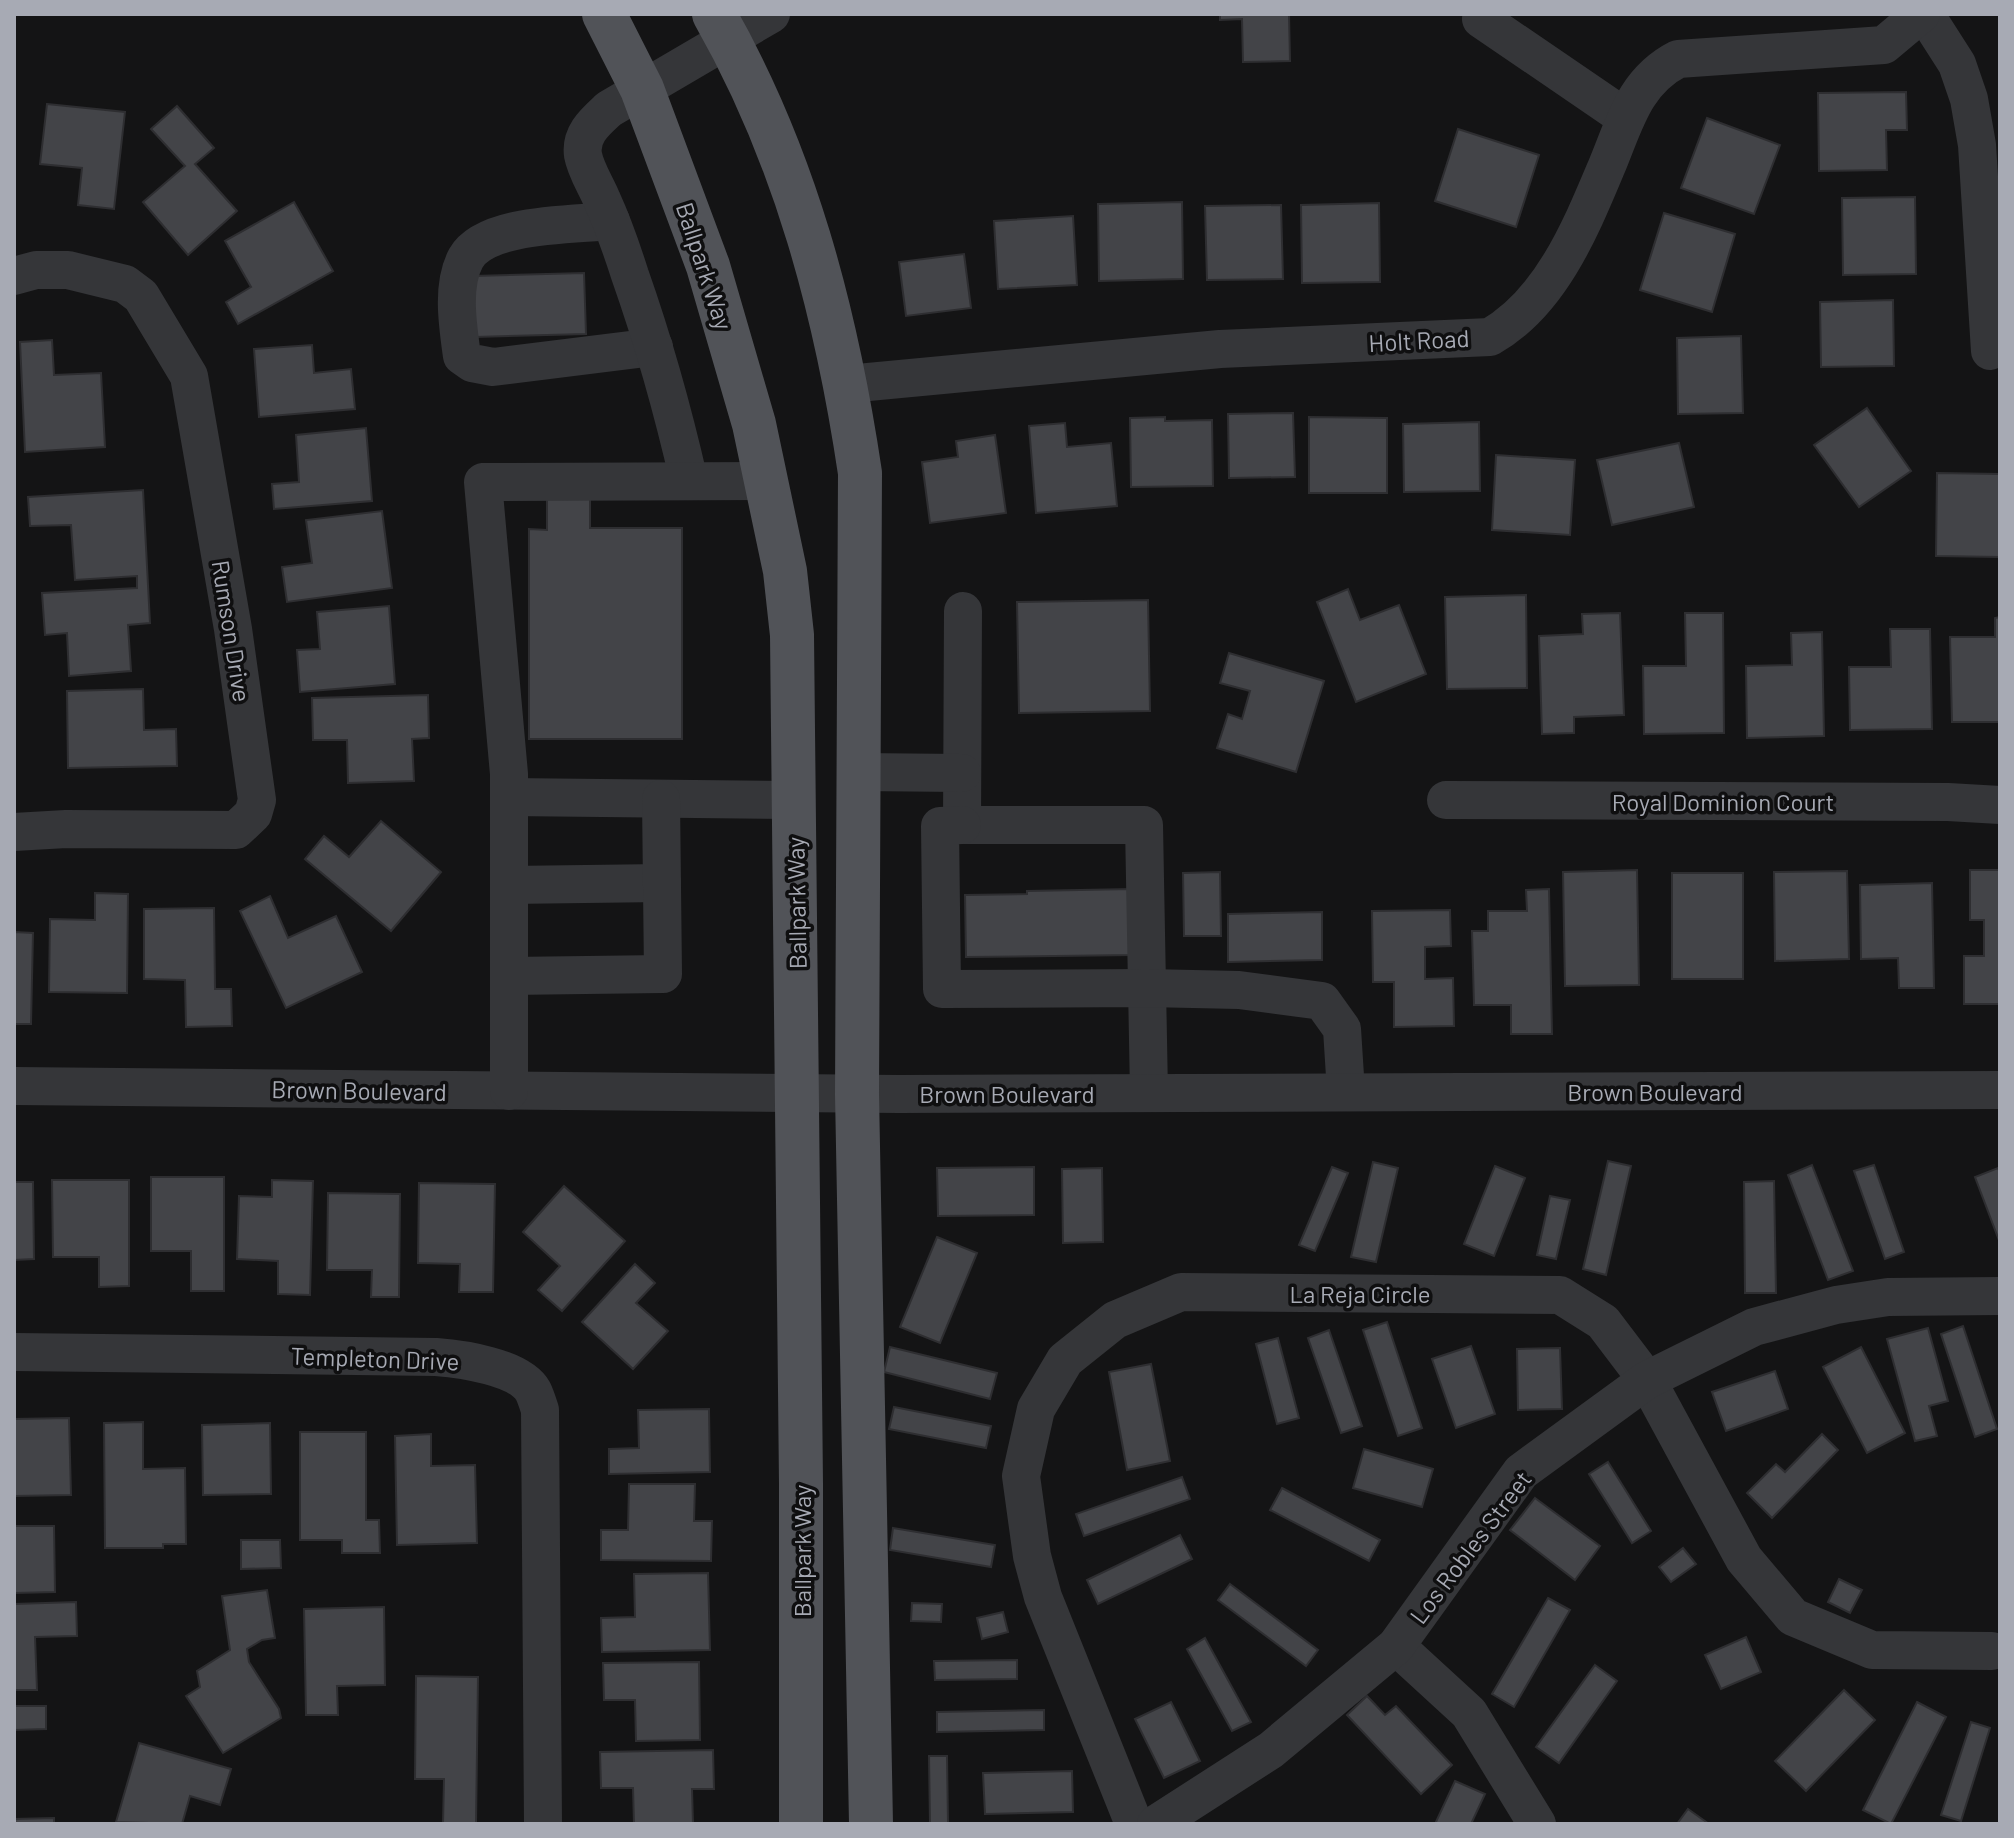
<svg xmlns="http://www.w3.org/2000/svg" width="2014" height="1838" viewBox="0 0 2014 1838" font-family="Barlow,sans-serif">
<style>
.building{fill:#434448;stroke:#2e2e31;stroke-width:2}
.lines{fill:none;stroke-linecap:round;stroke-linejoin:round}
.minor{stroke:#353639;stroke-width:38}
.major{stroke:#515358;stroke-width:44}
.labels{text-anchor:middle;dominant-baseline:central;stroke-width:7;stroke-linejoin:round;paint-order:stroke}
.street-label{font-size:24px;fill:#a7aab4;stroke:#0f0f10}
</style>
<rect width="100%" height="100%" fill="#141415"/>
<g class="building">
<polygon points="1220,14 1289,14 1290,61 1243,62 1242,19 1220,20"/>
<polygon points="1906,92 1907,130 1886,130 1887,170 1819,171 1818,93"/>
<polygon points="47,104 125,112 114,209 78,205 82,168 40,164"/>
<polygon points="177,106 214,148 195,164 237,211 188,255 143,202 185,166 151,129"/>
<polygon points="1707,118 1780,145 1754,214 1681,188"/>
<polygon points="1458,129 1539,155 1516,227 1435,201"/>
<polygon points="1915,197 1916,274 1843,275 1842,198"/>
<polygon points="294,202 333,271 238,324 226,302 251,287 225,241"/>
<polygon points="1182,202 1183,279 1099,281 1098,204"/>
<polygon points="1379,203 1380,282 1302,283 1301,205"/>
<polygon points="1281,205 1283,279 1207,280 1205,206"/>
<polygon points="1664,213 1735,234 1712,312 1640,290"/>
<polygon points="1073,216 1077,285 998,289 994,221"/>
<polygon points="964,254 971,308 906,316 899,262"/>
<polygon points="584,273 586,334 475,337 473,276"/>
<polygon points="1893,300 1894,366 1821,367 1820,302"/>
<polygon points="1741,336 1743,413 1678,414 1677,338"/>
<polygon points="52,340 54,375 101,373 105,447 25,452 20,342"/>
<polygon points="312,345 314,373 351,369 355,409 259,417 254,349"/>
<polygon points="1867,408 1911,471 1859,507 1814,445"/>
<polygon points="1293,413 1295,477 1229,478 1228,414"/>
<polygon points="1165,417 1165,421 1212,420 1213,486 1131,487 1130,418"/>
<polygon points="1309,417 1387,418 1387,493 1309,493"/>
<polygon points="1479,422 1480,491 1404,492 1403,424"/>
<polygon points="1065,423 1067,447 1111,443 1117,506 1036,513 1029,426"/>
<polygon points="366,428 372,501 274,509 272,484 299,482 296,435"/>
<polygon points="995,435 1006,513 930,523 922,462 958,457 956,441"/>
<polygon points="1679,443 1694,507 1612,525 1597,460"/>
<polygon points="1496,455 1575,460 1570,535 1492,530"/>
<polygon points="1937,473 2000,474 2000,557 1936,556"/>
<polygon points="143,490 150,623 128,625 131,671 69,676 67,633 45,635 42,593 137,588 137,576 75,580 71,525 30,526 28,497"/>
<polygon points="547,494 590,494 590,528 682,528 682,739 529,739 529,529 547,530"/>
<polygon points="382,511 392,588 287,602 282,567 312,563 306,520"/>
<polygon points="1348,589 1360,620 1399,605 1426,674 1356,702 1317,602"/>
<polygon points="1526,595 1527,688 1447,689 1445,597"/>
<polygon points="1148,600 1150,711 1019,713 1017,602"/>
<polygon points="389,606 395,684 300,692 297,650 320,649 317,612"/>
<polygon points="1620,613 1624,715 1574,717 1574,733 1542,734 1539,636 1583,634 1582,614"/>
<polygon points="1685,613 1723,613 1724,733 1644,734 1643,666 1686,666"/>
<polygon points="2000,617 2000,722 1952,722 1950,637 1995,637 1995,618"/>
<polygon points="1890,629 1930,629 1932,729 1850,730 1849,667 1891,667"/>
<polygon points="1822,632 1824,736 1747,738 1746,666 1792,665 1791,633"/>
<polygon points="1229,653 1324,681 1296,772 1217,748 1228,714 1242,719 1250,691 1220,683"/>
<polygon points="143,689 144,730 176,729 177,766 68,768 67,691"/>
<polygon points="428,695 429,738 412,739 414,781 348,783 347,740 313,740 312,698"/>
<polygon points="381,821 441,872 391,931 305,859 324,836 349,857"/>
<polygon points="1637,870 1639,985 1565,986 1563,872"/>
<polygon points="1970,870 2000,870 2000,1004 1964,1004 1964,956 1984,956 1984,920 1970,920"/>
<polygon points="1847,871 1849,959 1775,961 1774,872"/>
<polygon points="1220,872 1221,936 1184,936 1183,873"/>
<rect x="1672" y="873" width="71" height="106"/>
<polygon points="1932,883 1934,988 1899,988 1898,958 1861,959 1860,885"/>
<polygon points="1132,889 1133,955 966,957 965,895 1027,894 1027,891"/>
<polygon points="1549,889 1552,1034 1511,1034 1511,1005 1474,1005 1472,931 1488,931 1488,911 1527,911 1526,890"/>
<polygon points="95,893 128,894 127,993 49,992 50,919 95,920"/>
<polygon points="270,896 288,938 336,916 362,972 286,1008 240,911"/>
<polygon points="214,908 215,989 231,989 232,1026 186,1027 185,980 144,979 144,909"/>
<polygon points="1450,910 1451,946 1425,947 1425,979 1453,978 1454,1026 1394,1027 1394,982 1373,982 1372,911"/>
<polygon points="1322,912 1322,960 1228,962 1228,914"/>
<polygon points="14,932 33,933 31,1024 14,1024"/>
<polygon points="1608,1161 1631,1166 1606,1275 1583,1269"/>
<polygon points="1373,1162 1398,1168 1376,1262 1351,1257"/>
<polygon points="1812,1165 1853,1271 1828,1280 1788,1175"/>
<polygon points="1874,1165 1904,1252 1885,1259 1854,1171"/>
<polygon points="1495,1166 1525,1178 1494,1256 1464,1244"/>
<polygon points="1034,1167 1034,1215 938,1216 937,1168"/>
<polygon points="1332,1167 1348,1173 1315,1251 1299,1245"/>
<polygon points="1102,1168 1103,1242 1063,1243 1062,1169"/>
<polygon points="1998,1168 2000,1173 2000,1243 1975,1177"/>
<polygon points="151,1177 224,1177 224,1291 191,1291 191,1251 151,1251"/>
<polygon points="52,1180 129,1180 129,1286 99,1287 99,1257 53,1257"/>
<polygon points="272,1180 313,1181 310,1295 278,1294 278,1261 237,1259 239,1196 272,1197"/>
<polygon points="1774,1181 1776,1293 1745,1293 1744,1182"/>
<polygon points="14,1182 33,1182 34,1259 14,1260"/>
<polygon points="419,1183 495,1184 493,1292 459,1292 460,1264 418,1263"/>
<polygon points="564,1186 625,1241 562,1311 538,1290 560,1266 523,1232"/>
<polygon points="328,1193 400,1194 399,1297 371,1297 372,1270 327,1270"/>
<polygon points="1550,1196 1570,1200 1556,1259 1537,1255"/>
<polygon points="937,1237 977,1253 940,1343 900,1327"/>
<polygon points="635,1264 655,1283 636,1303 668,1331 633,1369 582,1322"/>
<polygon points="1387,1322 1422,1428 1398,1436 1363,1330"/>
<polygon points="1963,1326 1997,1429 1975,1437 1941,1334"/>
<polygon points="1928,1328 1948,1401 1929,1406 1937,1436 1915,1441 1887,1339"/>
<polygon points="1329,1330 1362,1426 1341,1433 1308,1338"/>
<polygon points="1278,1338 1299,1418 1277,1424 1256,1344"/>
<polygon points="1471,1346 1495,1414 1456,1428 1432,1359"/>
<polygon points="890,1347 997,1373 990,1399 884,1372"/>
<polygon points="1861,1347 1905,1433 1867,1453 1823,1367"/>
<polygon points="1560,1348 1562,1409 1518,1410 1517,1349"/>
<polygon points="1151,1364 1170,1461 1127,1470 1109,1372"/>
<polygon points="1775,1371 1788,1409 1726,1431 1712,1392"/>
<polygon points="894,1407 991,1426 986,1448 889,1429"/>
<polygon points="709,1409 710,1472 609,1474 609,1449 639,1448 638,1410"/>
<polygon points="69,1418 71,1495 14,1496 14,1419"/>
<polygon points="143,1422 143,1469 185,1468 186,1544 163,1544 163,1548 105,1548 104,1423"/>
<polygon points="270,1423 271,1494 203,1495 202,1425"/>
<polygon points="300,1432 366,1432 366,1520 379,1520 380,1553 342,1553 342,1540 300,1540"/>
<polygon points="431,1434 431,1466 475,1465 477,1543 397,1545 395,1436"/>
<polygon points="1822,1434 1838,1450 1772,1518 1747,1493 1776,1464 1785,1472"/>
<polygon points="1364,1449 1433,1469 1422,1507 1353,1488"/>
<polygon points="1608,1462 1651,1531 1632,1543 1589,1474"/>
<polygon points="1182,1477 1190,1499 1084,1536 1076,1514"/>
<polygon points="629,1484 695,1484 694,1521 712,1521 711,1561 601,1560 601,1530 628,1530"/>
<polygon points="1282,1488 1380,1540 1369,1561 1270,1510"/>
<polygon points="1535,1498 1600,1546 1575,1580 1510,1530"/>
<polygon points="14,1526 54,1526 55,1592 14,1593"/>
<polygon points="893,1528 995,1545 991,1567 890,1550"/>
<polygon points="1180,1535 1192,1559 1098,1604 1087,1580"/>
<polygon points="241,1540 280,1540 281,1568 241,1569"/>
<polygon points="1683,1548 1696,1564 1671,1582 1659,1567"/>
<polygon points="708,1573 710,1650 602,1652 601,1618 635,1617 634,1574"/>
<polygon points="1839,1579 1862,1590 1850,1613 1828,1602"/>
<polygon points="1230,1584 1318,1650 1306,1666 1218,1600"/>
<polygon points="267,1590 275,1638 262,1640 247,1649 249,1662 279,1709 281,1718 223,1753 186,1696 200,1687 197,1671 230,1650 222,1596"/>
<polygon points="1548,1598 1570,1610 1514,1707 1492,1694"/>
<polygon points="76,1602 77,1636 35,1637 37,1690 14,1690 14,1604"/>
<polygon points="912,1603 942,1604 941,1622 911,1621"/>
<polygon points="384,1607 385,1685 337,1686 338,1715 306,1715 304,1609"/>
<polygon points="1003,1612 1008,1632 982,1639 977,1618"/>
<polygon points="1746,1637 1761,1672 1721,1689 1705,1655"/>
<polygon points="1205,1638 1251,1722 1232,1731 1187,1649"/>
<polygon points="1017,1660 1017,1679 935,1680 934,1661"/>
<polygon points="699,1662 700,1740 636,1741 635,1700 604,1700 603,1663"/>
<polygon points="1595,1665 1617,1681 1559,1763 1536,1747"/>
<polygon points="416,1676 478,1677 476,1824 443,1824 444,1779 415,1779"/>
<polygon points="1844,1690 1875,1720 1806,1791 1775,1761"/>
<polygon points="1367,1696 1385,1715 1396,1706 1452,1765 1421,1794 1347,1715"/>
<polygon points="1171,1702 1200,1761 1164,1778 1135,1719"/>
<polygon points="1917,1702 1946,1717 1891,1824 1863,1810"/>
<polygon points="14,1706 46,1706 46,1729 14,1730"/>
<polygon points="1044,1710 1044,1730 937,1732 937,1712"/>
<polygon points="1971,1722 1990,1728 1961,1821 1941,1815"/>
<polygon points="139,1743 231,1769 220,1805 190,1796 182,1824 116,1822"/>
<polygon points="713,1750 714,1789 692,1789 693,1824 634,1824 633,1788 601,1788 600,1752"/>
<polygon points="929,1756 947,1756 948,1824 930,1824"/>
<polygon points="1072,1771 1073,1812 985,1814 983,1773"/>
<polygon points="1455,1781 1485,1794 1471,1824 1435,1824"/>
<polygon points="1688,1809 1709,1824 1677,1824"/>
<polygon points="54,1818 54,1824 14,1824 14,1819"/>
</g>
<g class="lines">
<g class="minor">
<polyline points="1925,14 1957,64 1969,99 1977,145 1990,351"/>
<polyline points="1481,19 1626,118"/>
<path d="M611,221C573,225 486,223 466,258C451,285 458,327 462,356L472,363L493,367L654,347"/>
<polyline points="14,276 36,270 68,270 125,284 141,296 189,376 233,629 257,800 253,814 236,830 66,829 14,832"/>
<path d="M847,384L1220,349L1490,337C1550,303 1580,230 1606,168C1624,126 1633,82 1678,59L1884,45L1921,14"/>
<path d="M689,481C673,411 654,343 630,275C622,250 613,224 602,200C596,185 586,171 583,155C580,134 595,122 609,109L771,14"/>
<polyline points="963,611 962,825 1144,825 1149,1093"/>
<polyline points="858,772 962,773"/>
<polyline points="509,797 795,800"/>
<polyline points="1446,800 1948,802 2000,805"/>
<polyline points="962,825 940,826 942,989 1147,988 1239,990 1322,1001 1342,1029 1346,1092"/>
<polyline points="509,885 662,883"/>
<polyline points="509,976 663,974 661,799"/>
<polyline points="14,1086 899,1094 2000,1090"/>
<polyline points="509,1091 509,774 483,482 766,481"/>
<path d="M14,1352L436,1357C462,1359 519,1367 533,1391C536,1397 538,1404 540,1410L543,1824"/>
<polyline points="1396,1646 1469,1713 1537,1824"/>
<polyline points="1134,1824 1043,1597 1032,1556 1021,1476 1036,1409 1065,1360 1115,1320 1181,1292 1560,1295 1603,1322 1647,1380 1744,1559 1793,1617 1872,1650 1992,1651"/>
<polyline points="1156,1824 1271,1750 1396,1646 1521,1472 1647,1380 1754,1327 1836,1305 1888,1297 2000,1296"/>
</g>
<g class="major">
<polyline points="604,14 642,89 708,266 754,424 785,571 792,635 801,1484 801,1824"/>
<path d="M714,14C795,156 836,312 860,473L857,1094L871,1824"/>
</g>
</g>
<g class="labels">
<g class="street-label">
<text transform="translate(705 266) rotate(72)">Ballpark Way</text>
<text transform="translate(1419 340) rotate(-3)">Holt Road</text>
<text transform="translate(232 631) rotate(81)">Rumson Drive</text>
<text x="1723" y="801">Royal Dominion Court</text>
<text transform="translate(796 903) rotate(-91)">Ballpark Way</text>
<text transform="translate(359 1090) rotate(1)">Brown Boulevard</text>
<text x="1655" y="1091">Brown Boulevard</text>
<text x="1007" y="1093">Brown Boulevard</text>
<text x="1360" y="1293">La Reja Circle</text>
<text transform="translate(375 1358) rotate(2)">Templeton Drive</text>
<text transform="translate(1470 1547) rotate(-53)">Los Robles Street</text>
<text transform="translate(801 1551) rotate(-90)">Ballpark Way</text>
</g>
</g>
<rect width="2014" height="1838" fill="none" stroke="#a7aab4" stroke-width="32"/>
</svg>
